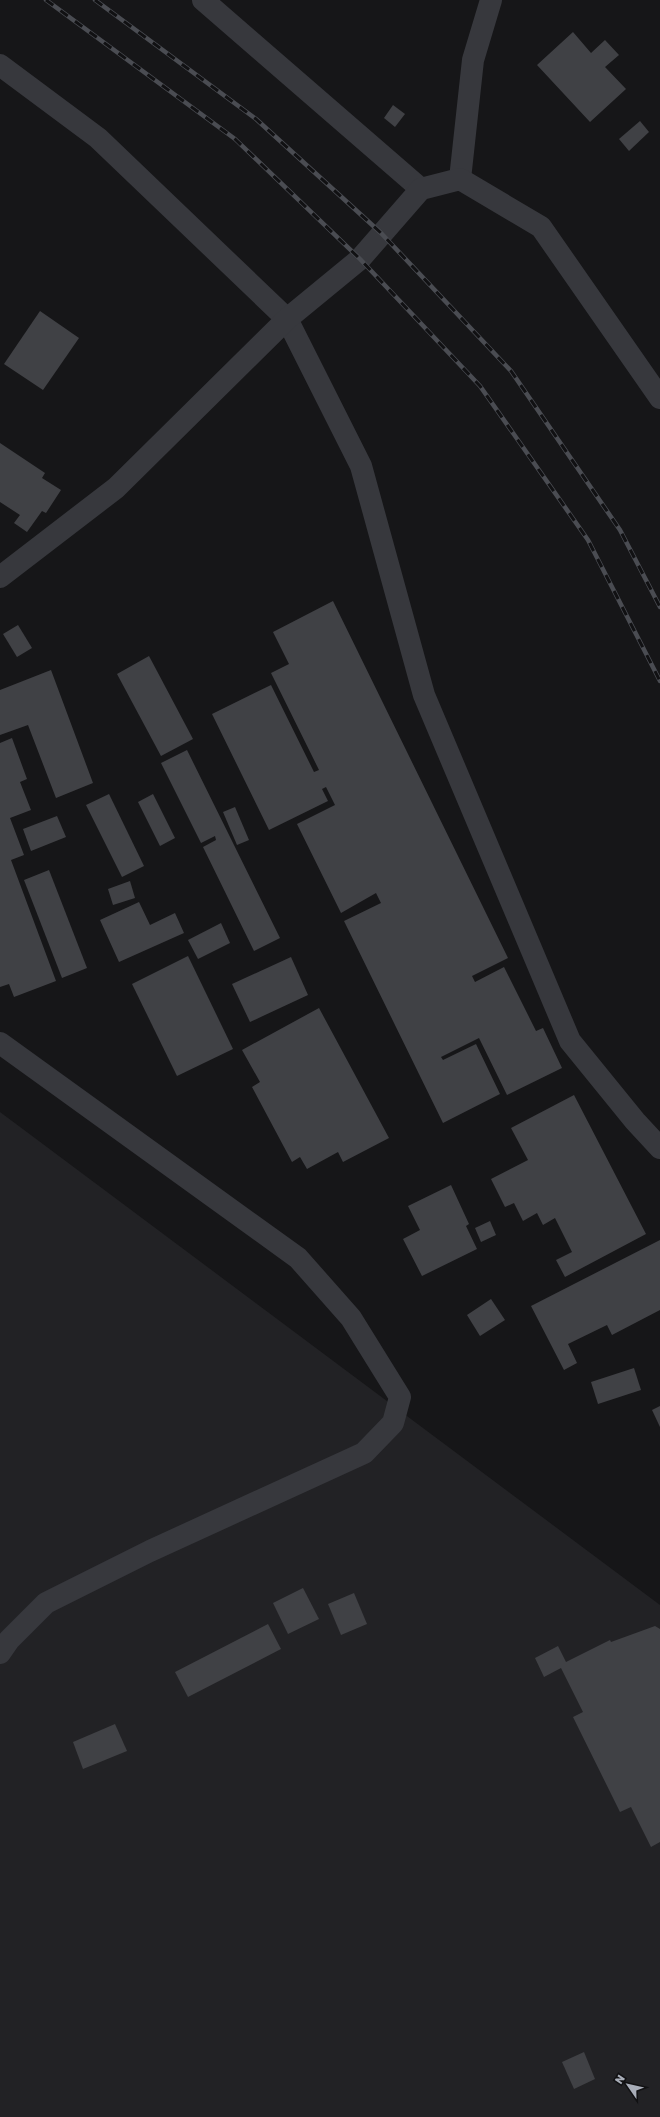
<svg xmlns="http://www.w3.org/2000/svg" width="660" height="2117" viewBox="0 0 660 2117" font-family="'Golos Text',sans-serif">
<style>
.built{fill:#222225}
.building{fill:#404145}
.lines{fill:none;stroke-linecap:round;stroke-linejoin:round}
.minor{stroke:#37383d;stroke-width:22}
.rail-casing{stroke:#4a4c52;stroke-width:4.5}
.rail{stroke:#111113;stroke-width:3;stroke-dasharray:9;stroke-linecap:butt}
</style>
<rect width="100%" height="100%" fill="#161618"/>
<polygon class="built" points="0,1112 660,1605 660,2117 0,2117"/>
<g class="building">
<polygon points="573,32 591,53 605,40 619,55 605,67 626,89 590,122 537,65"/>
<polygon points="393,105 405,114 395,127 384,118"/>
<polygon points="640,121 649,132 629,151 619,139"/>
<polygon points="40,311 79,338 43,390 4,364"/>
<polygon points="0,443 45,473 42,478 61,490 46,513 42,511 27,532 14,523 20,515 0,502"/>
<polygon points="333,601 508,958 472,976 475,982 504,967 536,1031 543,1028 562,1068 507,1095 479,1038 441,1057 443,1060 476,1044 500,1094 443,1123 344,921 381,903 376,893 341,913 297,824 335,805 326,787 322,789 328,801 269,830 212,714 271,685 314,772 319,770 271,673 289,664 273,632"/>
<polygon points="18,625 32,648 17,657 3,634"/>
<polygon points="149,656 193,739 161,756 117,674"/>
<polygon points="51,670 93,783 56,798 28,725 0,735 0,690"/>
<polygon points="12,738 27,779 20,782 31,810 10,818 24,855 11,860 56,981 14,997 9,984 0,987 0,743"/>
<polygon points="187,750 280,938 254,951 203,847 216,840 215,836 201,843 161,763"/>
<polygon points="109,794 144,866 122,877 86,805"/>
<polygon points="153,794 175,838 160,846 138,802"/>
<polygon points="235,807 249,840 237,845 223,812"/>
<polygon points="57,816 66,837 31,851 23,829"/>
<polygon points="49,870 87,968 62,978 24,880"/>
<polygon points="130,881 135,898 113,905 108,889"/>
<polygon points="139,902 150,925 175,913 184,933 119,962 100,920"/>
<polygon points="221,923 230,943 198,959 188,940"/>
<polygon points="188,956 233,1049 177,1076 132,984"/>
<polygon points="291,957 308,995 250,1022 232,984"/>
<polygon points="319,1008 389,1138 343,1162 338,1152 307,1169 300,1157 292,1162 252,1087 260,1082 242,1050"/>
<polygon points="574,1095 646,1234 565,1277 556,1260 572,1252 555,1218 543,1225 537,1213 523,1221 514,1203 505,1207 491,1179 528,1160 511,1128"/>
<polygon points="451,1185 469,1224 466,1226 477,1249 422,1276 403,1239 420,1230 408,1206"/>
<polygon points="490,1221 496,1235 481,1242 475,1228"/>
<polygon points="660,1240 660,1310 612,1335 607,1325 568,1344 577,1363 564,1370 531,1306"/>
<polygon points="491,1299 505,1320 480,1336 467,1315"/>
<polygon points="634,1368 641,1390 598,1404 591,1382"/>
<polygon points="660,1406 660,1427 652,1410"/>
<polygon points="303,1588 319,1619 288,1634 273,1603"/>
<polygon points="354,1593 367,1624 341,1635 328,1604"/>
<polygon points="268,1624 281,1649 188,1697 175,1672"/>
<polygon points="655,1626 660,1629 660,1842 651,1847 631,1807 620,1812 573,1717 583,1712 561,1668 544,1677 535,1658 558,1646 566,1662 610,1640 611,1642"/>
<polygon points="115,1724 127,1751 83,1769 73,1742"/>
<polygon points="584,2052 595,2079 574,2089 562,2062"/>
</g>
<g class="lines">
<g class="minor">
<polyline points="203,0 421,189"/>
<polyline points="0,65 98,138 287,319 361,466 424,695 570,1041 635,1121 660,1148"/>
<polyline points="460,179 473,60 491,0"/>
<polyline points="0,577 116,488 287,319 360,259 421,189 460,179 541,227 660,398"/>
<polyline points="0,1043 298,1258 351,1318 400,1397 393,1423 364,1453 150,1551 46,1603 9,1640 0,1653"/>
</g>
<g class="rail-casing">
<g id="rail">
<polyline points="46,0 235,139 360,259 480,386 588,540 660,681"/>
<polyline points="95,0 256,119 381,233 511,371 620,530 660,607"/>
</g>
</g>
<use href="#rail" class="rail"/>
</g>
<g transform="translate(628 2085) rotate(304)" stroke="#111113" stroke-width="3" paint-order="stroke">
<path d="M0-3L7 15L0 10L-7 15Z" fill="#a8adb8"/>
<text y="-6" font-size="11" font-weight="bold" text-anchor="middle" fill="#a8adb8">N</text>
</g>
</svg>
